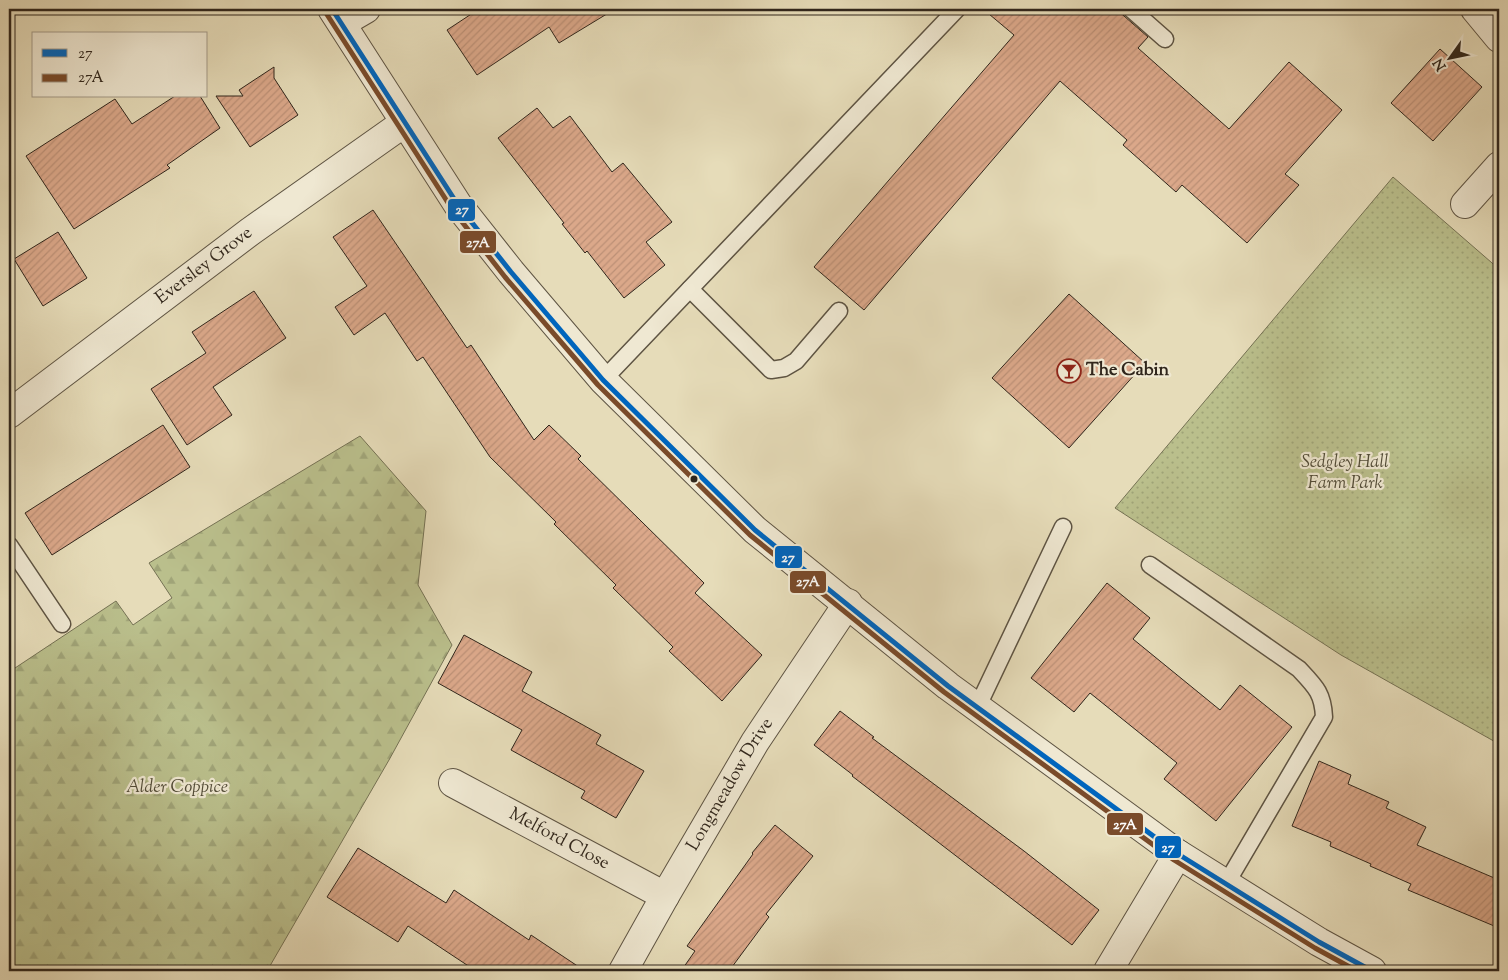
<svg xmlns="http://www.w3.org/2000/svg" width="1508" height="980" viewBox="0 0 1508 980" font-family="'Sorts Mill Goudy',serif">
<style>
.grass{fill:url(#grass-dots);stroke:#757254}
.forest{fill:url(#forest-firs);stroke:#757254}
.building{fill:url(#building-hatch);stroke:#30261c}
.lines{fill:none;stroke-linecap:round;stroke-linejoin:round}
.service-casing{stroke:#5e5443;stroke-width:19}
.minor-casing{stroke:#5e5443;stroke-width:30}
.tertiary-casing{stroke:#5e5443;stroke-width:30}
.service{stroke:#efe8d2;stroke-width:16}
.minor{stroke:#efe8d2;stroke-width:28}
.tertiary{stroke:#efe8d2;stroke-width:28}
.bus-1-casing{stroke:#efe8d2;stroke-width:9}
.bus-2-casing{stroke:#efe8d2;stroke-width:9}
.bus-1{stroke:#0065bd;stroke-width:5}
.bus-2{stroke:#7a4b2a;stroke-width:5}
.bus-dot{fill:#30261c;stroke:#efe8d2;stroke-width:2}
.labels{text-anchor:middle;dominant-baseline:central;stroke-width:4.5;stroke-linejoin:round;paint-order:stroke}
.street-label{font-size:18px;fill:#30261c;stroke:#efe8d2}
.poi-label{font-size:18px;font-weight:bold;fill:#30261c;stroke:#efe8d2;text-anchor:start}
.park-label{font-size:18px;font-style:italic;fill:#524c38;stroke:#efe8d2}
.line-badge{stroke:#efe8d2;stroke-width:2}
.badge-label{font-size:14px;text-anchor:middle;font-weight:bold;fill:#fff}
</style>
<defs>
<pattern id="grass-dots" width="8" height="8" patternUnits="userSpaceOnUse" patternTransform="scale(1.25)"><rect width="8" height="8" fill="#babf8c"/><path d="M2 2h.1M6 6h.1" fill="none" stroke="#a0a478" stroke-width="1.8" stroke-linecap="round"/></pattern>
<pattern id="forest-firs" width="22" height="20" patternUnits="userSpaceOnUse" patternTransform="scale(1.25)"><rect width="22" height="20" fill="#babf8c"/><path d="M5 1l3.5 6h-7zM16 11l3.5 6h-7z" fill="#a0a478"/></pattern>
<pattern id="building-hatch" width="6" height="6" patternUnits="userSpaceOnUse" patternTransform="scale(1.25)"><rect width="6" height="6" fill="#dba88a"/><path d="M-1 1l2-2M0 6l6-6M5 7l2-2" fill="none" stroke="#bc9076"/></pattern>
</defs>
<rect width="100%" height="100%" fill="#e6dcb9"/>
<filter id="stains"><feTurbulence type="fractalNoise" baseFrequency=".004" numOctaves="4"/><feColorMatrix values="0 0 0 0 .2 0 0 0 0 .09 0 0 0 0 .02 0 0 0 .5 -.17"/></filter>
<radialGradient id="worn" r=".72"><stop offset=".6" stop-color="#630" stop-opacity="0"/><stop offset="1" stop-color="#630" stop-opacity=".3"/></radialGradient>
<polygon class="grass" points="1393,177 1499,269 1499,744 1341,655 1115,508"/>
<polygon class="forest" points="360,436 426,511 418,585 452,645 389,760 267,971 9,971 9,672 116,601 133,625 172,598 149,563"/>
<g class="building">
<polygon points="479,9 615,9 559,43 549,27 477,75 447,30"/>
<polygon points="983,9 1116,9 1148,37 1138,48 1229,129 1289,62 1342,110 1285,174 1299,185 1247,243 1182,185 1176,192 1123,145 1127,140 1060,81 864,310 814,267 1014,35"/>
<polygon points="1440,49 1482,87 1433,141 1391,103"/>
<polygon points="274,67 274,78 298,115 250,147 216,96 243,96 239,90"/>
<polygon points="175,96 200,96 220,128 167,165 170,168 74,229 26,156 115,99 132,124"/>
<polygon points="537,108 553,128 570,116 612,172 623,163 672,222 646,242 665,265 624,298 587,251 585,253 562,224 564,223 498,138"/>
<polygon points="373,210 467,348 471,345 534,440 549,425 581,456 578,459 704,583 695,593 762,655 722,701 669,651 673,647 613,588 616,585 554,524 556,522 490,457 423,357 417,361 385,313 354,335 335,307 367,286 333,237"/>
<polygon points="58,232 87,278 43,306 14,259"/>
<polygon points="254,291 286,338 213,387 232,415 187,445 151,389 206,353 192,332"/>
<polygon points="1069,294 1145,363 1069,448 992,378"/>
<polygon points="163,425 190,467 52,555 25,513"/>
<polygon points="1107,583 1150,618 1133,639 1220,710 1240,685 1292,727 1216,821 1164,779 1177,763 1090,693 1074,712 1031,678"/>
<polygon points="464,635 532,672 522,691 601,735 596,744 644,771 616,818 581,798 585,791 511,750 522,730 438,683"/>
<polygon points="840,711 874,737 872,738 1024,851 1099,910 1072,945 852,776 853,775 814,745"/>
<polygon points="1319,761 1351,775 1348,784 1389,802 1386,808 1426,827 1417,845 1499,880 1499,928 1408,890 1411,884 1370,866 1371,864 1330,846 1331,842 1292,826"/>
<polygon points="775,825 813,856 766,914 769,917 729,971 681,971 695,951 687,946 753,854 752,853"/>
<polygon points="358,848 446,903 454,890 529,940 531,935 585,971 476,971 408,926 398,942 327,897"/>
</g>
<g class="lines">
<g class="service-casing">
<g id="service">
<polyline points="1131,9 1165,39"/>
<polyline points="690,289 771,370 784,368 796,361 839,311"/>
<polyline points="603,380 957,9"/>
<polyline points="9,545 62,624"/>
<path d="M1150,565L1299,669C1315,686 1323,693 1324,717L1226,884"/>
<polyline points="977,708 1063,527"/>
</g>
</g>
<g class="minor-casing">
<g id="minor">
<polyline points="1475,9 1499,38"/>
<polyline points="342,23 366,9"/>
<polyline points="1465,204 1499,166"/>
<path id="s1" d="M9,414L251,231L404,123"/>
<path id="s2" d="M453,783L665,896"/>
<path id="s3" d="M623,971L665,896L755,742L848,603"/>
<polyline points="1108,971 1178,854"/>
</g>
</g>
<g class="tertiary-casing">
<polyline id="tertiary" points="332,9 458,205 511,272 603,380 755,530 948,686 1178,854 1319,942 1372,971"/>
</g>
<use href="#service" class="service"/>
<use href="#minor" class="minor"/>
<use href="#tertiary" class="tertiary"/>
<g class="bus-1-casing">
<polyline id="bus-1" points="332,9 458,205 511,272 603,380 755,530 948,686 1178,854 1319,942 1372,971"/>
</g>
<g class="bus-2-casing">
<polyline id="bus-2" points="326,13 452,209 505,277 598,385 750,535 944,692 1174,860 1315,948 1357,971"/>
</g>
<use href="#bus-1" class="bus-1"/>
<use href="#bus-2" class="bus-2"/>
</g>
<defs>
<g id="bar-ring" transform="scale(1.25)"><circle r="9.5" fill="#efe8d2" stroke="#8f2418" stroke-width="1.5"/><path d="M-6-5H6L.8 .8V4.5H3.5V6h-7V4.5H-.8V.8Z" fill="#8f2418"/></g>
</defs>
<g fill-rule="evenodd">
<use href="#bar-ring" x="1069" y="371"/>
</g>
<circle class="bus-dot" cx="694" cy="479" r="4.5"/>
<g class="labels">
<g class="street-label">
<text stroke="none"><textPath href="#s1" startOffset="245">Eversley Grove</textPath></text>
<text stroke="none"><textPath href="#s3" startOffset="215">Longmeadow Drive</textPath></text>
<text stroke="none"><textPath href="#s2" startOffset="120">Melford Close</textPath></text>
</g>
<g class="poi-label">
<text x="1086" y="371">The Cabin</text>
</g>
<g class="park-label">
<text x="1345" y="463">Sedgley Hall<tspan x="1345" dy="21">Farm Park</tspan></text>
<text x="177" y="788">Alder Coppice</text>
</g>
</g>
<g class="line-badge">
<rect x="447" y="198" width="29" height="24" rx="5" fill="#0065bd"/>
<rect x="459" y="230" width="38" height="24" rx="5" fill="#7a4b2a"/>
<rect x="774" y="545" width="29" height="24" rx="5" fill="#0065bd"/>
<rect x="789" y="570" width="38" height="24" rx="5" fill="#7a4b2a"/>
<rect x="1106" y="812" width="38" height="24" rx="5" fill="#7a4b2a"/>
<rect x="1154" y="835" width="28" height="24" rx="5" fill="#0065bd"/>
</g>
<g class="badge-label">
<text x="462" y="214">27</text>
<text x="478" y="247">27A</text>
<text x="788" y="562">27</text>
<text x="808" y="586">27A</text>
<text x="1125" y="829">27A</text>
<text x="1168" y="852">27</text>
</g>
<rect width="1508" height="980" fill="none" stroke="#e6dcb9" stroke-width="30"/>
<rect x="10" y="10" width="1488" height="960" fill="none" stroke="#30261c" stroke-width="2.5"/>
<rect x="15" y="15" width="1478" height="950" fill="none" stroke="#30261c"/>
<rect x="32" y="32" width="175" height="65" fill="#efe8d2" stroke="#a39a89"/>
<rect x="42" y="49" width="25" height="8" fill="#0065bd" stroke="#a39a89"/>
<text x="78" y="58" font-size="15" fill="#30261c">27</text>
<rect x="42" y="74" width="25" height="8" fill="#7a4b2a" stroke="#a39a89"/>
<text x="78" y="82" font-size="15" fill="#30261c">27A</text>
<g transform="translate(1450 58) rotate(237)" stroke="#efe8d2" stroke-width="4" paint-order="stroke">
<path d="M0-4L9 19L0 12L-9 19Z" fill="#30261c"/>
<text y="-8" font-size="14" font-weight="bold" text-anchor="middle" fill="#30261c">N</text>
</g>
<rect width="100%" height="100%" filter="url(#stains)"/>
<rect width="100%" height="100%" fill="url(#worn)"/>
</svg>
